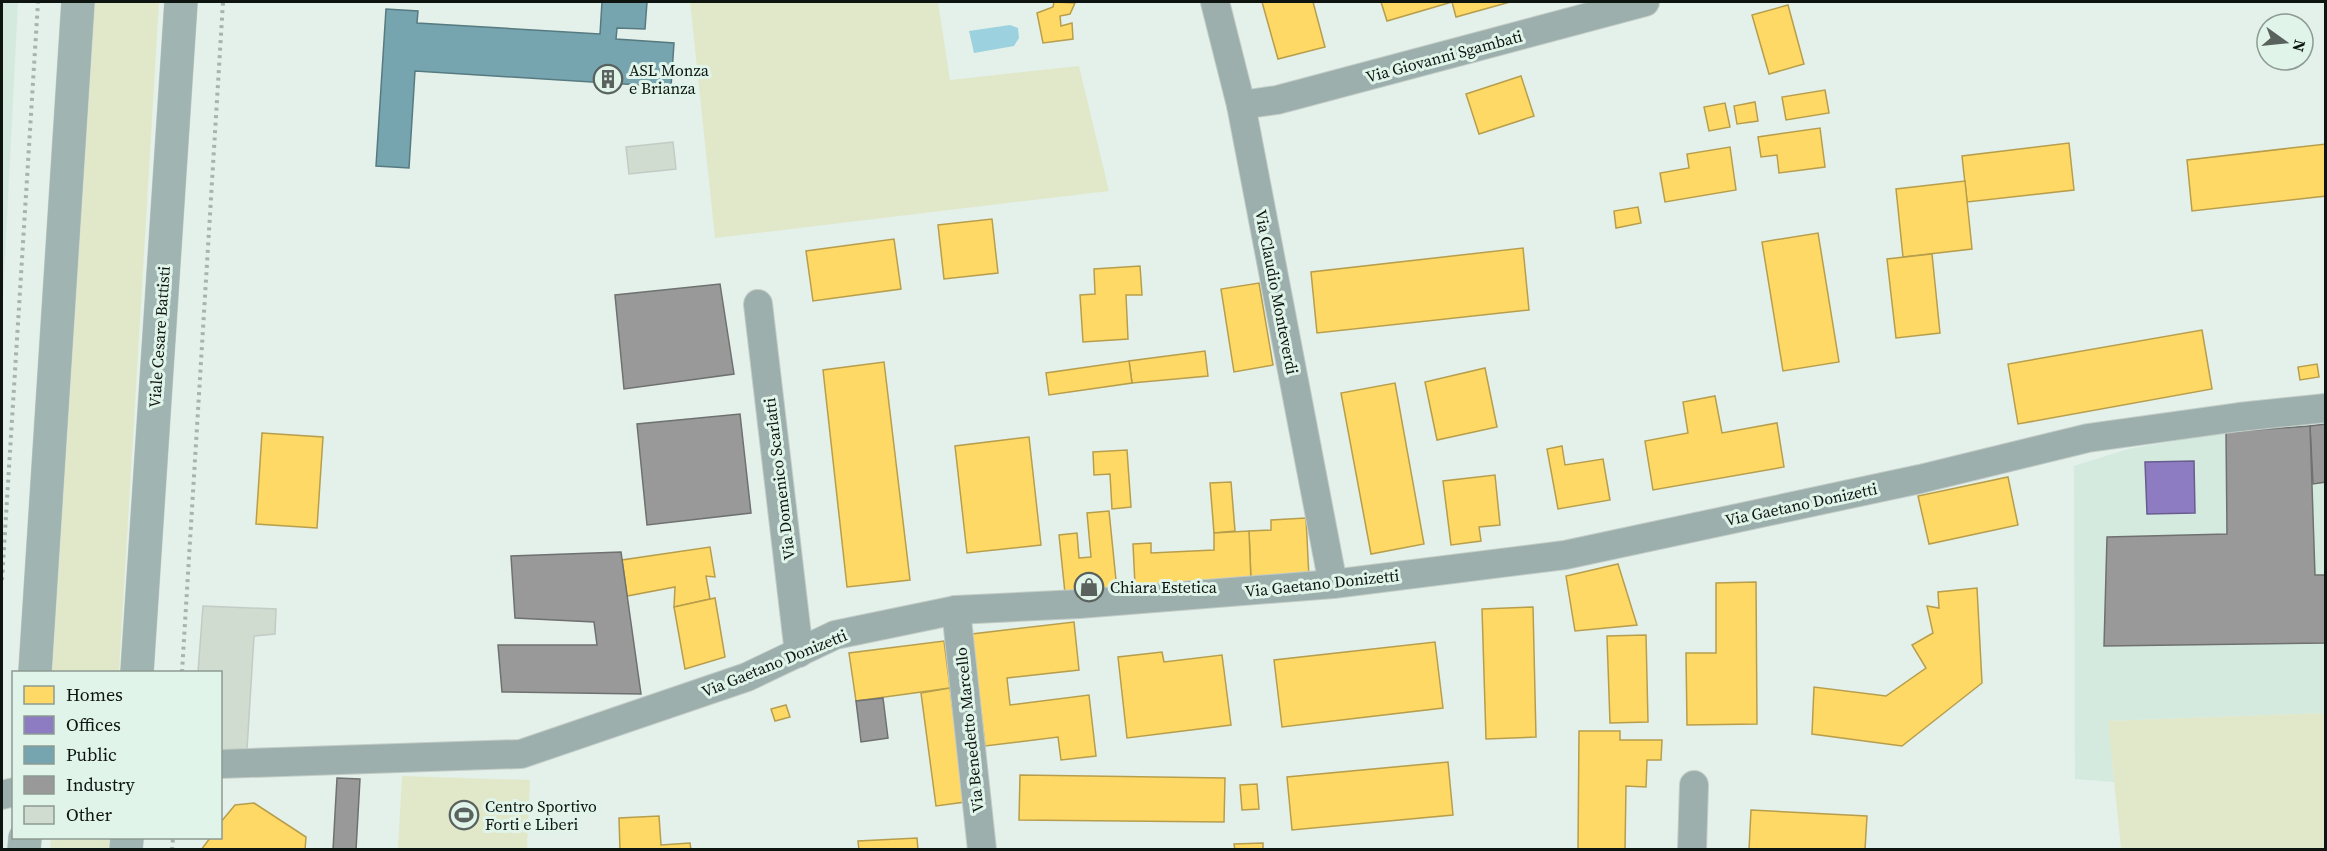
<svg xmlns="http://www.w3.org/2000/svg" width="2327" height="851" viewBox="0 0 2327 851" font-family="'Source Serif 4',serif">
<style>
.built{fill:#d5eadf}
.green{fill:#e1e8ca}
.water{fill:#9cd2df}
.homes{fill:#ffd966;stroke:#b79e4c;stroke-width:1.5}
.offices{fill:#8e7cc3;stroke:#685d8e;stroke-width:1.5}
.public{fill:#76a5af;stroke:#577a80;stroke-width:1.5}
.industry{fill:#999;stroke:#6f7170;stroke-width:1.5}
.building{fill:#cfdccf;stroke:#c3cbc5;stroke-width:1.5}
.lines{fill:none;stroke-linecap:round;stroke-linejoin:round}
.minor-casing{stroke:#c3ccc7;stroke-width:30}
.secondary-casing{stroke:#c3ccc7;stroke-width:34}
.path{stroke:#a6b4b1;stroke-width:4;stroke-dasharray:3 4.5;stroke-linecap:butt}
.minor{stroke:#9cafac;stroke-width:28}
.secondary{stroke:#a0b4b2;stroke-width:33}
.labels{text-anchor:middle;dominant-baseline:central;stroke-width:6;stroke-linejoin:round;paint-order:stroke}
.street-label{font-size:16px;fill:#0e1511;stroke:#e0f4ea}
.poi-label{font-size:16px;fill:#0e1511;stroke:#e0f4ea;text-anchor:start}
</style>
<rect width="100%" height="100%" fill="#e4f0ea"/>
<g class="built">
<polygon points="2,2 18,2 2,317"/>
<polygon points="2325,424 2325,713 2109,721 2114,782 2075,779 2074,466 2128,449 2226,432"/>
</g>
<g class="green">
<polygon points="95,2 159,2 119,672 52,672"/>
<polygon points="690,2 938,2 950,80 1079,66 1109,191 715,238"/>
<polygon points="2325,713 2325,849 2121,849 2108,721"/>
<polygon points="402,776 530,780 527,849 398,849"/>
<polygon points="51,838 110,838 109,849 50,849"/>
</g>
<polygon class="water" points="1010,25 1018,28 1019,38 1014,46 974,53 969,31"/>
<g class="homes">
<polygon points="1054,2 1075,3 1070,14 1060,16 1061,26 1072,23 1073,39 1043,43 1037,13 1053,7"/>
<polygon points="1262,2 1313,2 1325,47 1278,59"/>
<polygon points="1381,2 1510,2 1456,17 1452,2 1387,21"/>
<polygon points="1788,5 1804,64 1769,74 1752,15"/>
<polygon points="1521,76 1534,116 1479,134 1466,94"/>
<polygon points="1825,90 1829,113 1786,120 1782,97"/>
<polygon points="1755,102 1758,121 1737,124 1734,106"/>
<polygon points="1725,103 1730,127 1709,131 1704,107"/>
<polygon points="1820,128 1825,167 1779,173 1777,155 1761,157 1758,137"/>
<polygon points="2069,143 2074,190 1967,202 1962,156"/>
<polygon points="2326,144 2326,196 2192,211 2187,160"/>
<polygon points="1730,147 1736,190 1665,202 1660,173 1689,168 1687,154"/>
<polygon points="1965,181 1972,249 1903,257 1896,189"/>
<polygon points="1638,207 1641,223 1616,228 1614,211"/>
<polygon points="992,219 998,273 944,279 938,225"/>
<polygon points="1818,233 1839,362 1783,371 1762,242"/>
<polygon points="894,239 901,289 813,301 806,251"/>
<polygon points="1523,248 1529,310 1317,333 1311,272"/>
<polygon points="1932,254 1940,333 1896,338 1887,259"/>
<polygon points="1140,266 1142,295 1126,295 1128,339 1083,342 1080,295 1095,294 1094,269"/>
<polygon points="1259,283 1273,365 1234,372 1221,289"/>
<polygon points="2202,330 2212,389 2018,424 2008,364"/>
<polygon points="1205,351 1208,376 1132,383 1129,361"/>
<polygon points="1129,361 1132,383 1049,395 1046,373"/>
<polygon points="884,362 910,580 847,587 823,370"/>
<polygon points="2317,364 2319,377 2300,380 2298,367"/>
<polygon points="1485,368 1497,427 1437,440 1425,382"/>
<polygon points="1395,383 1424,544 1371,554 1341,393"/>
<polygon points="1715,396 1722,433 1777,423 1784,467 1653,490 1645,441 1688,433 1683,402"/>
<polygon points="262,433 323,437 317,528 256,524"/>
<polygon points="1029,437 1041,545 967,553 955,446"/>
<polygon points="1562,446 1565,465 1603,459 1610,500 1558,509 1547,449"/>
<polygon points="1127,450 1131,507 1112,509 1110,474 1094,475 1093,452"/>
<polygon points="1495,475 1500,525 1479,527 1481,541 1451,545 1443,481"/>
<polygon points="2008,477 2018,525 1929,544 1918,496"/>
<polygon points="1231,482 1235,531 1214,533 1210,483"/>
<polygon points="1109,511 1117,590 1065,593 1059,535 1077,533 1079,558 1091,557 1087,513"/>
<polygon points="1306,518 1309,578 1251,581 1249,531 1271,530 1271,520"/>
<polygon points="1249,531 1251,581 1135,585 1133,544 1151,543 1151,553 1214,550 1214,533"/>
<polygon points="710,547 715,577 706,576 710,599 674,607 675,587 627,596 622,560"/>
<polygon points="1618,564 1637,625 1575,631 1566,576"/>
<polygon points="1756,582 1757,724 1687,725 1686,653 1716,653 1716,583"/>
<polygon points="1977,588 1982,683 1902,746 1812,734 1814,687 1886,696 1926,668 1912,645 1933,633 1927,606 1939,608 1938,592"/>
<polygon points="715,598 725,657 685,669 674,607"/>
<polygon points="1533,607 1536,737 1486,739 1482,609"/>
<polygon points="1074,622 1079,670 1007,678 1010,705 1089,695 1096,756 1061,760 1058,737 985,746 972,634"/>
<polygon points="1646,635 1648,722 1610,723 1607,636"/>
<polygon points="944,641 950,688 856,701 849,653"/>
<polygon points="1435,642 1443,708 1282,727 1274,660"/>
<polygon points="1162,652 1164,662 1222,655 1231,725 1127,738 1118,657"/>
<polygon points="950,688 965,802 936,806 921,693"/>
<polygon points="786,705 790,717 775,721 771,709"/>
<polygon points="1579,731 1620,731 1620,740 1662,740 1661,760 1647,760 1646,787 1626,786 1625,850 1578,850"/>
<polygon points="1448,762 1453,815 1292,830 1287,777"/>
<polygon points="1020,775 1225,778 1224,822 1019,820"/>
<polygon points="1257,784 1259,809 1242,810 1240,785"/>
<polygon points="254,803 306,837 305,850 201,850 210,838 220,838 220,823 235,805"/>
<polygon points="1751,810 1867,816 1865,850 1749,850"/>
<polygon points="659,816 661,845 690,843 691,850 620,850 619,818"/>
<polygon points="917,838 918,850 859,850 858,841"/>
<polygon points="1263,843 1263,850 1235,850 1234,844"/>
</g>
<polygon class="offices" points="2194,461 2195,513 2147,514 2145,462"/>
<polygon class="public" points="602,2 647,2 645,29 617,28 616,39 674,43 671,87 415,71 409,168 376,166 386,9 418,11 417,23 600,34"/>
<g class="industry">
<polygon points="720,284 734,374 624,389 615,295"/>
<polygon points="740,414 751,513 647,525 637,424"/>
<polygon points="2326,424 2326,482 2313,484 2310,426"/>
<polygon points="2310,426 2315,575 2326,575 2326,643 2104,646 2107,537 2227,534 2226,432"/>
<polygon points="621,552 641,694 502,692 498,645 597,645 594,622 515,618 511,556"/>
<polygon points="883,698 888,738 861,742 856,701"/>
<polygon points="337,778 360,779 356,850 333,850"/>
</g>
<g class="building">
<polygon points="673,142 676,169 629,174 626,147"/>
<polygon points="203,606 276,609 275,634 254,636 247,749 220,750 220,672 198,672"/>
</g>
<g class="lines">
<g class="minor-casing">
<g id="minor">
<polyline points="1215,2 1241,105 1333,584"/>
<polyline points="1241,105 1277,100 1645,2"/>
<polyline points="758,304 799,653"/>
<polyline points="956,610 982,850"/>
<polyline points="220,764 521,754 747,677 835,635 956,610 1079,604 1333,584 1565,555 1920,479 2088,438 2239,417 2326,408"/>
<polyline points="2,795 14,792"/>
<polyline points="1692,850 1694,785"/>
</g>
</g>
<g class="secondary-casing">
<g id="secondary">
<polyline points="35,672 78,2"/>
<polyline points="137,672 181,2"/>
<polyline points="24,850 25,838"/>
<polyline points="126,850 127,838"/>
</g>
</g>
<g class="path">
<polyline points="2,580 38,2"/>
<polyline points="182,672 223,2"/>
<polyline points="172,850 173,838"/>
</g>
<use href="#minor" class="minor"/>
<use href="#secondary" class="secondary"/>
</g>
<defs>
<g id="building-ring" transform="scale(1.5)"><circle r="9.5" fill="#e0f4ea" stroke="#59625d" stroke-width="1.5"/><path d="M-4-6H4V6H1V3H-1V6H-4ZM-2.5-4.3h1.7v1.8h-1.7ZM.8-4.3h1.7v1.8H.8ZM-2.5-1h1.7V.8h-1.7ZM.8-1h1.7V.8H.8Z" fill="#59625d"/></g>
<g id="shop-ring" transform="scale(1.5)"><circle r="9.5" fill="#e0f4ea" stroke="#59625d" stroke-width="1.5"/><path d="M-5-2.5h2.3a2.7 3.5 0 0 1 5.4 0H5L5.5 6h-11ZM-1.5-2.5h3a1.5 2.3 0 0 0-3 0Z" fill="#59625d"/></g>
<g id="stadium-ring" transform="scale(1.5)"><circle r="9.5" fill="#e0f4ea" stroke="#59625d" stroke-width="1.5"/><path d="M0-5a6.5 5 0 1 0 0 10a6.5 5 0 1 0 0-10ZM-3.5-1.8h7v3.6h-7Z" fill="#59625d"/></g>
</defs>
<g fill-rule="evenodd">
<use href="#building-ring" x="608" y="79"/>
<use href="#shop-ring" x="1089" y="587"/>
<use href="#stadium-ring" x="464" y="815"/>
</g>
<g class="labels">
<g class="street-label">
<text transform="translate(1444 56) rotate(-15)">Via Giovanni Sgambati</text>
<text transform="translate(1277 292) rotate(79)">Via Claudio Monteverdi</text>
<text transform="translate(159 337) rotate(-86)">Viale Cesare Battisti</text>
<text transform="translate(779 479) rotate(-97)">Via Domenico Scarlatti</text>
<text transform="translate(1801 504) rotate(-12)">Via Gaetano Donizetti</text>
<text transform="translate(1322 583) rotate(-6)">Via Gaetano Donizetti</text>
<text transform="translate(774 663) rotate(-22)">Via Gaetano Donizetti</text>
<text transform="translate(969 730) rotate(-96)">Via Benedetto Marcello</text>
</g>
<g class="poi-label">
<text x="629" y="70">ASL Monza<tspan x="629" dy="18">e Brianza</tspan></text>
<text x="1110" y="587">Chiara Estetica</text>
<text x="485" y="806">Centro Sportivo<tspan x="485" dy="18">Forti e Liberi</tspan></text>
</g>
</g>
<rect width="2327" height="851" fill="none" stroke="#0e1511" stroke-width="6"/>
<rect x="12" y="671" width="210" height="168" fill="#e0f4ea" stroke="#8c9b93" stroke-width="1.5"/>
<rect x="24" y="686" width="30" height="18" fill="#ffd966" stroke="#8c9b93" stroke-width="1.5"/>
<text x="66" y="701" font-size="18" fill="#0e1511">Homes</text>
<rect x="24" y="716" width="30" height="18" fill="#8e7cc3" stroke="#8c9b93" stroke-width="1.5"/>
<text x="66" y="731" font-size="18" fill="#0e1511">Offices</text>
<rect x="24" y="746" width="30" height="18" fill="#76a5af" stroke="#8c9b93" stroke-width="1.5"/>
<text x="66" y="761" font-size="18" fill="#0e1511">Public</text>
<rect x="24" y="776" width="30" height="18" fill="#999999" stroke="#8c9b93" stroke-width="1.5"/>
<text x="66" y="791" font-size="18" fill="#0e1511">Industry</text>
<rect x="24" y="806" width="30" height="18" fill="#cfdccf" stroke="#8c9b93" stroke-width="1.5"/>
<text x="66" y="821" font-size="18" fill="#0e1511">Other</text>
<g transform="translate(2285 42) rotate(105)"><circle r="28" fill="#e0f4ea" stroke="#8c9b93" stroke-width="1.5"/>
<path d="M0-4.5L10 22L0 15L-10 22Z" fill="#59625d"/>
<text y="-9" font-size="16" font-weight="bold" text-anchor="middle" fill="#0e1511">N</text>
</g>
</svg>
